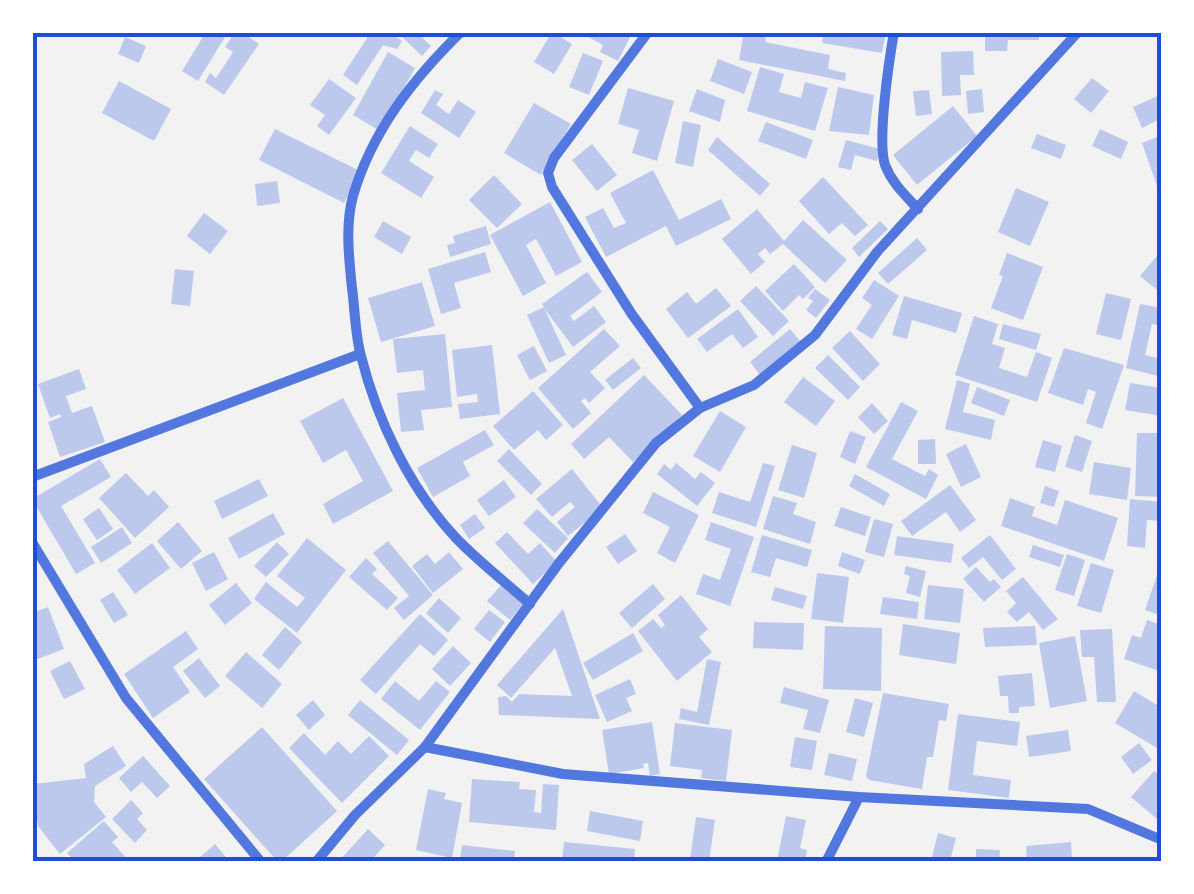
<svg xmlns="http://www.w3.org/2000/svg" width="1194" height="894" viewBox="0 0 1194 894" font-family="'Exo 2',sans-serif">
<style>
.building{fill:#bdc9ec}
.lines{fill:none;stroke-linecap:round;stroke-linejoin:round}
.minor{stroke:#5277de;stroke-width:10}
.neatline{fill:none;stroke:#1d4ed8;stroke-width:4}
</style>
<rect width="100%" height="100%" fill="#f2f2f2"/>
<g class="building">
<polygon points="206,32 228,32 198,81 182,71"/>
<polygon points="235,32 242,32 259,44 224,95 205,82 210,73 216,78 233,52 225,47"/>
<polygon points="371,32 389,32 402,41 397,49 383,45 357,85 343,75"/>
<polygon points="397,32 417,32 431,46 422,56"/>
<polygon points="552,32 572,44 554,74 534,62"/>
<polygon points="579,32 627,32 631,35 618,61 600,52 603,45"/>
<polygon points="744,32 767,32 765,42 830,55 828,69 846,73 845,81 739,60"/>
<polygon points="824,32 886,32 882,53 822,43"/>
<polygon points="985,32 1039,32 1039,40 1008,40 1007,51 985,51"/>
<polygon points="125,37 146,46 139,63 118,54"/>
<polygon points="973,51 974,75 960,75 961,95 942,96 941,52"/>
<polygon points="388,52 415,68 380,131 353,115"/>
<polygon points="583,53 603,61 589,95 569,87"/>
<polygon points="718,59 752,72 744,94 710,81"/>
<polygon points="760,67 784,74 779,92 801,98 805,82 828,88 815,131 747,111"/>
<polygon points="1092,78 1109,91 1091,113 1074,99"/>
<polygon points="329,79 356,98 329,135 317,126 325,115 310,105"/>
<polygon points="119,81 171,109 154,141 102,113"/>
<polygon points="838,87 874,95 869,135 829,131"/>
<polygon points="628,88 674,101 657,161 632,153 639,130 618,124"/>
<polygon points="697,89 725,100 720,122 689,111"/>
<polygon points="982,89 984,112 968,114 966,91"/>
<polygon points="435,90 443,94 436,105 449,114 458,100 476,112 459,138 421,113"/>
<polygon points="929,90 932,114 916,116 913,91"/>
<polygon points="1162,94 1162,118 1142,128 1133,107"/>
<polygon points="534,103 571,124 541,175 504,153"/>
<polygon points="953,106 977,136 917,185 893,155"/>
<polygon points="683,121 701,125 693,167 675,163"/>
<polygon points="766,122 813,140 806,159 758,141"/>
<polygon points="410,126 438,144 429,158 416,150 409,161 434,177 421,198 381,173"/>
<polygon points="275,129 360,171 344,203 259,160"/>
<polygon points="1100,129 1128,142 1121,159 1092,146"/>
<polygon points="1037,134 1066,145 1061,159 1031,148"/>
<polygon points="1162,135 1162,185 1157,186 1142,143"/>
<polygon points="717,137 770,184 760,196 708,150"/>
<polygon points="846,140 880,149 877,161 855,155 851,170 838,167"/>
<polygon points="592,144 617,175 597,191 572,160"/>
<polygon points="653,170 679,220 721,199 731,219 676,246 666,226 606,257 585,217 603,208 614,228 626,223 610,193"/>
<polygon points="494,175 522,204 497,228 469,200"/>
<polygon points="823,177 868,225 855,236 842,223 829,234 799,201"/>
<polygon points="277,181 280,203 257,206 255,184"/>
<polygon points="1016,188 1049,202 1030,246 998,232"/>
<polygon points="550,202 582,262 556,276 536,239 526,245 546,283 523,296 490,235"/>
<polygon points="757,209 784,241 803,220 847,260 825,283 783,244 770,254 765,248 758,254 765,262 751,274 722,239"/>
<polygon points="204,213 228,231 210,254 187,236"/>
<polygon points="383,221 411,237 402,254 374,237"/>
<polygon points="880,221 888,229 859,257 852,248"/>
<polygon points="486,226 491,244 450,257 447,245 455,243 453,236"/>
<polygon points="917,238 927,250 888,284 878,273"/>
<polygon points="1162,250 1162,294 1140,276"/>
<polygon points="485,252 491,272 454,283 461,308 441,314 428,269"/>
<polygon points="1007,253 1043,267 1023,320 991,308 1003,276 999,275"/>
<polygon points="794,264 815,287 803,299 799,295 783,311 765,291"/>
<polygon points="175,269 194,271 190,306 171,304"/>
<polygon points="587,272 602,292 570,316 574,321 594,306 606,322 573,347 544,308 566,355 549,363 527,315 544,307 542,304"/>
<polygon points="874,280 899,296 872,339 856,329 872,305 862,298"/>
<polygon points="422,282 435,326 381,342 368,298"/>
<polygon points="756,286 789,321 773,336 740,301"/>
<polygon points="716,288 731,306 688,338 666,309 687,292 696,304"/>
<polygon points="815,289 830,300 816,318 806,310 813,301 808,298"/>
<polygon points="1106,293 1131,299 1121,340 1096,334"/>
<polygon points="904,296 962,313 956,333 912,320 907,339 892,335"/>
<polygon points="1140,304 1162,308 1162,326 1152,324 1145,355 1162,359 1162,377 1126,368"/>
<polygon points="738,309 758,337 743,348 732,334 707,352 697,339"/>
<polygon points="974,316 998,324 992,344 1005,348 999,368 1027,377 1036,352 1052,358 1037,402 955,375"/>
<polygon points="1003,324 1041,334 1036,350 999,339"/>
<polygon points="604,329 620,346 590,372 605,388 589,403 585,398 581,401 591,413 573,429 538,388"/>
<polygon points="790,329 801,342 761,376 750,362"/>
<polygon points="850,331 880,364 863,381 832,348"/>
<polygon points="445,334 452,407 421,410 424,430 401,432 397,393 425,390 423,370 397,373 393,339"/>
<polygon points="492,345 500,414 460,419 458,404 478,402 477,394 457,397 452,350"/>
<polygon points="534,346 547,371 530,380 517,355"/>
<polygon points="1064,348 1124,365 1102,429 1086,423 1096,392 1088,389 1083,405 1048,393"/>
<polygon points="828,355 860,387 848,400 815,368"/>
<polygon points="633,358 641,368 613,390 605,380"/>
<polygon points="79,369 86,389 66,396 72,413 92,406 105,442 60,457 48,422 61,417 60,414 50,418 38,384"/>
<polygon points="644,375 682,415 633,462 609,437 584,459 571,444"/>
<polygon points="803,377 835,401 816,426 784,402"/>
<polygon points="957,380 970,384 963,412 995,420 991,440 945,429"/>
<polygon points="1130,383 1162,388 1162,416 1125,410"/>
<polygon points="977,387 1010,400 1004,416 971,403"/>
<polygon points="533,391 563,425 546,440 538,430 514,450 493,426"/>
<polygon points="343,398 393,491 333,524 323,504 363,481 346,450 323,463 300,421"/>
<polygon points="901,402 918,411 892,459 925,476 929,469 938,475 926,499 866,467"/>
<polygon points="872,403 888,421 874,434 858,417"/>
<polygon points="720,411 746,427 720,472 693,456"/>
<polygon points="485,430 494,445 463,462 470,476 433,497 417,468"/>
<polygon points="850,431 866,437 855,464 840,457"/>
<polygon points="1137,433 1162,433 1162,497 1135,496"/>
<polygon points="1075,435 1092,441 1082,472 1065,467"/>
<polygon points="935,439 936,464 918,464 918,440"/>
<polygon points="1043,440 1062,446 1055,472 1035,467"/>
<polygon points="966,444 981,477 961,487 946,454"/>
<polygon points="792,445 817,453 804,498 778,490"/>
<polygon points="509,449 542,484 531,495 497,461"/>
<polygon points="100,459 111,477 61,506 95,563 76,574 32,499"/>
<polygon points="1094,462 1131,468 1127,500 1089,494"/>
<polygon points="676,463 695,479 701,472 715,483 697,506 657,474 664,464 671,470"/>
<polygon points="763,463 775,466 756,527 712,513 719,492 750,502"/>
<polygon points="572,469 603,508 568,536 557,522 575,507 570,502 552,517 536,499"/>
<polygon points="126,473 148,496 154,490 169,507 135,538 99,498"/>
<polygon points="855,474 890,494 884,506 849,486"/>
<polygon points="259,479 268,496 222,519 214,501"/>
<polygon points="504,480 516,497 489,516 477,500"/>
<polygon points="950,485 976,520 960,532 946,512 912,536 901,521"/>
<polygon points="1045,486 1059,491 1054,507 1040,503"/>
<polygon points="653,492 699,515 675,563 657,553 670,527 643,513"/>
<polygon points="773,496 797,503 793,514 816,522 810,544 763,529"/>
<polygon points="1010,498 1035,507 1032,516 1057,525 1065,500 1118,518 1104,561 1001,526"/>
<polygon points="1130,499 1162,502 1162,521 1147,520 1145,548 1127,546"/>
<polygon points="841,507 871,517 865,536 834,526"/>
<polygon points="99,508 113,529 97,540 83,519"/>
<polygon points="537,509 568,538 555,553 523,523"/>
<polygon points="273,513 285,534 239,559 228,538"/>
<polygon points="475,514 485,528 469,539 460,525"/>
<polygon points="874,519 893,524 884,557 865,552"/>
<polygon points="178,522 202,551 181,569 157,541"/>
<polygon points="711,522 754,537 730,606 696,594 703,574 720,580 731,549 705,540"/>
<polygon points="122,527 132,543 101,563 91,547"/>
<polygon points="507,532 528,554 540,543 557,562 533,584 495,543"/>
<polygon points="625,534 637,551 618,564 606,547"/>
<polygon points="762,535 812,550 807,567 776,558 770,577 751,572"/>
<polygon points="990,535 1016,569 1002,580 983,557 969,568 961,558"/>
<polygon points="897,536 954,544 951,563 894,555"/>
<polygon points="307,538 346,570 297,633 254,599 266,582 297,607 305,598 277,576"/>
<polygon points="388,541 433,595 404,620 394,608 409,596 373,553"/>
<polygon points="277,542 289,554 266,577 254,566"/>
<polygon points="152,543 170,568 135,594 117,570"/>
<polygon points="1033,545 1064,555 1060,567 1029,557"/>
<polygon points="214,552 228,579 206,591 192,563"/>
<polygon points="449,552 463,569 433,593 412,566 427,554 435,564"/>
<polygon points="842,552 865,560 860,574 838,566"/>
<polygon points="1067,554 1085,560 1074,596 1055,590"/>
<polygon points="366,558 377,569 372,574 398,598 387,610 349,577"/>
<polygon points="1162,561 1162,616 1145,610"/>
<polygon points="1091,563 1114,570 1101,613 1077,606"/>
<polygon points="906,566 926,571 920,597 906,593 910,576 904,574"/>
<polygon points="976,567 990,582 994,579 1001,587 984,602 963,579"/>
<polygon points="817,573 849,577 843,623 811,619"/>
<polygon points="1023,577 1058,619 1043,630 1029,612 1017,622 1007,612 1016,603 1006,591"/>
<polygon points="236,583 252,603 225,625 209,605"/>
<polygon points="502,584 524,602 510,620 487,601"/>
<polygon points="653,584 665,599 632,628 619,613"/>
<polygon points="928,585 964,589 960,623 924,619"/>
<polygon points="775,587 807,596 803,609 771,600"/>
<polygon points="113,592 128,615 114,623 100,600"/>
<polygon points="681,595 708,629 699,637 712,652 677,681 638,631 653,619 661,628 665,625 658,615"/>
<polygon points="883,597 919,602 917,619 880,614"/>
<polygon points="439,598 461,618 448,633 426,613"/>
<polygon points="48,607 64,649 32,661 32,613"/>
<polygon points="563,609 600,719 499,715 498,697 506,696 512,702 519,694 572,696 555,648 511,698 497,685"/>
<polygon points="489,610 505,622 490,642 474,629"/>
<polygon points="420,614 448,640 434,656 420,644 376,694 360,680"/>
<polygon points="1147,620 1162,625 1162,672 1124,659 1132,635 1141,638"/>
<polygon points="754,622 804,623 803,650 753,648"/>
<polygon points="903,624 960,633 956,664 899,655"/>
<polygon points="825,626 882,628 881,691 823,689"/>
<polygon points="1035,626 1037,645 985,647 983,628"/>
<polygon points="285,627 302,642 279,670 262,655"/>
<polygon points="1112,629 1116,702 1097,702 1094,657 1082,657 1080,630"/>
<polygon points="186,631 198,649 173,667 190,692 153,718 124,674"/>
<polygon points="633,633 643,651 593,680 583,663"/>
<polygon points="1075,636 1087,701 1050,708 1039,643"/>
<polygon points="453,646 471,663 450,686 432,669"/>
<polygon points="246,652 282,684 262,708 225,676"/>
<polygon points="199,658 220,686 205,698 183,671"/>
<polygon points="707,659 721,662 709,725 679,719 681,708 697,712"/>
<polygon points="70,661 85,689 64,699 50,671"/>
<polygon points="1032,673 1035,706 1019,707 1019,713 1009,713 1008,696 1000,696 998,676"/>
<polygon points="630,679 636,694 626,698 632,711 607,722 595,695"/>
<polygon points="395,681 419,701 436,681 450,692 420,730 381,699"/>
<polygon points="784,687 829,700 820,733 803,729 808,710 780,703"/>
<polygon points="1134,691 1162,708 1162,751 1115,723"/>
<polygon points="883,693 949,704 946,721 939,720 933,757 927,757 922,789 869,780 866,776"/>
<polygon points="855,698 873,703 864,737 846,732"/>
<polygon points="313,700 325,715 309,730 296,715"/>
<polygon points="360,700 409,740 397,755 348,715"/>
<polygon points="958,714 1020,722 1017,746 977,741 973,775 1011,780 1009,798 948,790"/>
<polygon points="652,722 660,774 650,776 648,763 643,764 644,768 609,774 602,730"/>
<polygon points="675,723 732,730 726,781 701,778 702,770 670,766"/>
<polygon points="262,727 337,811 282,861 277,861 204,779"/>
<polygon points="1068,730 1071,751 1029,757 1026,736"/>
<polygon points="304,733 325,755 338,741 351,754 369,736 389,756 342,803 289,748"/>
<polygon points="795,737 817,741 812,770 790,767"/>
<polygon points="1139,743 1152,760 1133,774 1121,757"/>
<polygon points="113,746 126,766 95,786 94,802 106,817 60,854 38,826 33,784 86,778 84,764"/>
<polygon points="829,753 857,759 852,781 824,775"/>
<polygon points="143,756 170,786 157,798 142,782 131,792 119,778"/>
<polygon points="1154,771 1162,778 1162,813 1157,819 1131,797"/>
<polygon points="472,779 520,782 519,789 536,790 534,812 541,813 543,784 559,785 556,830 469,822"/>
<polygon points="428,789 446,793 444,799 462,803 452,858 416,850"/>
<polygon points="131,800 143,813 137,819 147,830 135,843 112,819"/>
<polygon points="590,811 643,821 640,841 587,831"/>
<polygon points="786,816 806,820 800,848 807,850 805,861 777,861"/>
<polygon points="696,817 715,820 709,861 690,859"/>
<polygon points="104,821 118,837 112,842 129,861 74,861 67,853"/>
<polygon points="368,829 385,845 371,861 339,861"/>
<polygon points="938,833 956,838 950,861 931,861"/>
<polygon points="564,842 635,849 634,861 562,861"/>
<polygon points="1071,842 1072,861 1027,861 1026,846"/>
<polygon points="215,844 229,861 202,861 199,858"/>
<polygon points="462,845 515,851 514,861 460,861"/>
<polygon points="976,849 1000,850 999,861 976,861"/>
</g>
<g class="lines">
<g class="minor">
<path d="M461,32C413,79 372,131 353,196C345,225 349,259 352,288C355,310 355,334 361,356C377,420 410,489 456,538C478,561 505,582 530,604"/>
<polyline points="648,32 554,158 548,173 552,187 631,313 700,408"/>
<path d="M894,32C889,61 877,140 885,165C892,183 905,195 918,209"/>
<polyline points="32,477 360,354"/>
<polyline points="32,542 126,698 261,862"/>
<polyline points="425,747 563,774 859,797 1088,809 1162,840"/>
<polyline points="316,862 355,815 425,747 559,563 656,443 700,408 754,385 815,335 877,252 1078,32"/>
<polyline points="826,862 859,797"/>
</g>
</g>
<rect width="1194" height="894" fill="none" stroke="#ffffff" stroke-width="70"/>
<rect x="35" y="35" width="1124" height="824" class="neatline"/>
</svg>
